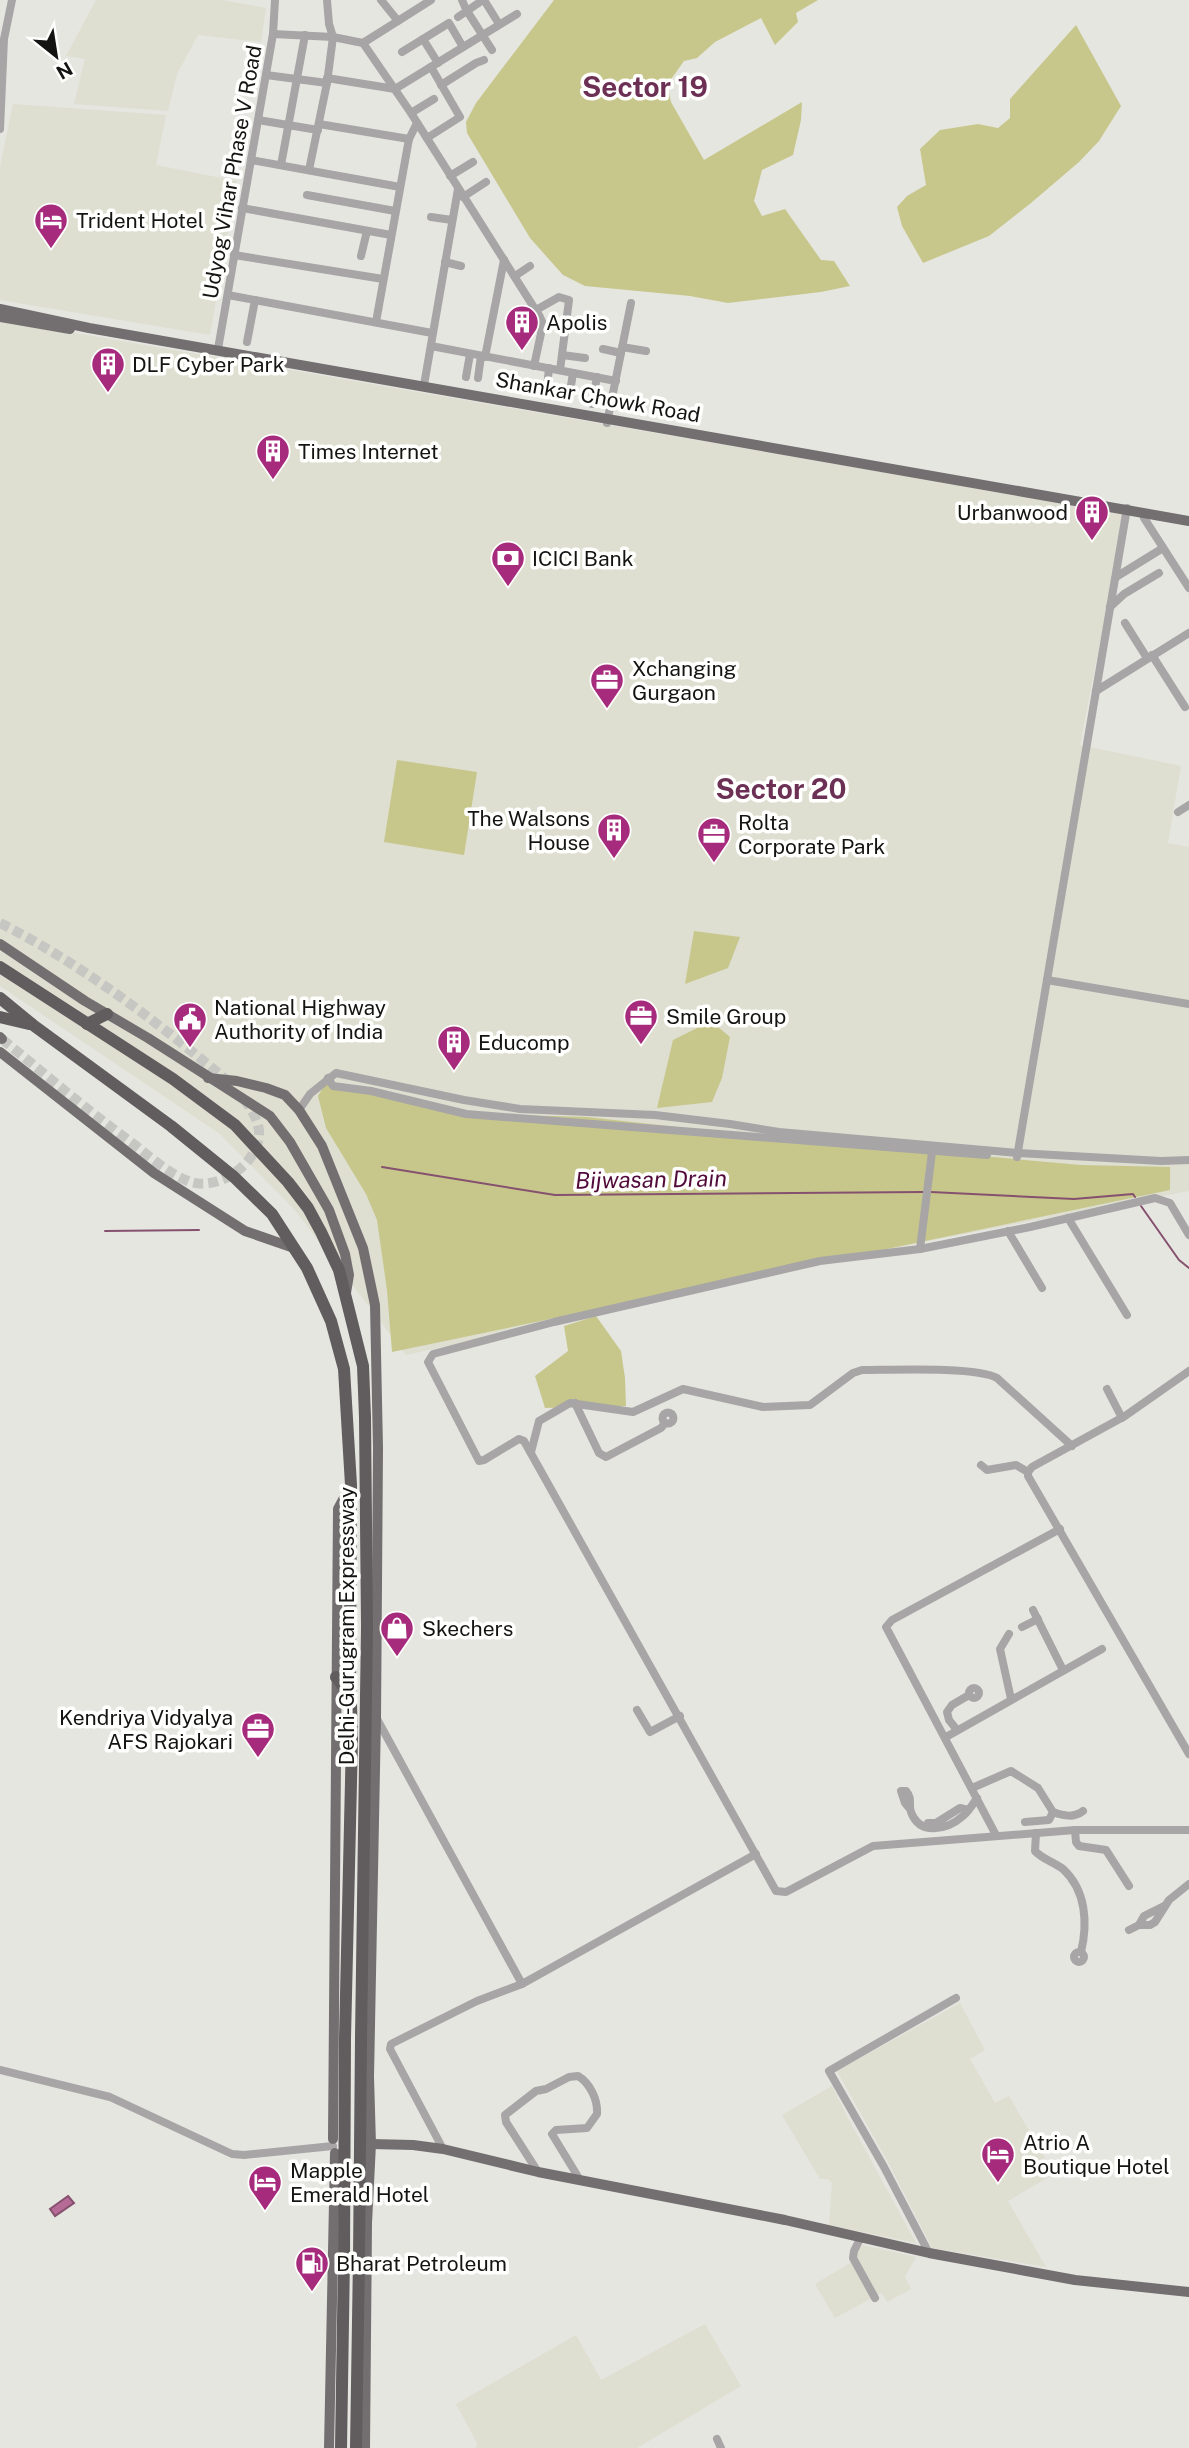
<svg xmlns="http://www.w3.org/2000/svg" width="1189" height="2448" viewBox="0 0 1189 2448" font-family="'Public Sans',sans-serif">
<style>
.built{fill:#deded1}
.green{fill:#c7c78c}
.water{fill:#b66b97;stroke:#85516f;stroke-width:2}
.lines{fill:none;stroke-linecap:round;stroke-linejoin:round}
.stream{stroke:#85516f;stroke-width:2}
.major-tunnel{stroke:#c6c6c2;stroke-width:10;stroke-dasharray:10 5;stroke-linecap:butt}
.minor{stroke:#a7a5a6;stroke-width:8}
.major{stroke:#736f71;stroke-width:10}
.highway{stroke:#615c5e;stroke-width:12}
.highway-bridge{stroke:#615c5e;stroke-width:12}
.labels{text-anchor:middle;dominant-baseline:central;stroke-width:7;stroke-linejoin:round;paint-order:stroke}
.street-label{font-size:21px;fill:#141412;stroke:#fffffe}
.poi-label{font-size:21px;fill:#141412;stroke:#fffffe;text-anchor:start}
.water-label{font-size:23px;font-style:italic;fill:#510a3a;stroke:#fffffe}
.district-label{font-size:28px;font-weight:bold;fill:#6d3055;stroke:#fffffe}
</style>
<rect width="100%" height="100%" fill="#e6e6e1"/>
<g class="built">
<polygon points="96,0 223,0 266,8 261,42 198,35 177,74 168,111 74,104 85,59 66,56"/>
<polygon points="13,104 166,115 156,165 237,181 210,335 0,300 0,167"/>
<polygon points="0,320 1125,514 1080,745 1181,766 1168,843 1189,847 1189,1191 934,1240 406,1355 294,1209 220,1134 0,986"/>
<polygon points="960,2003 985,2050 970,2059 995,2103 1009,2096 1054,2174 1008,2201 1046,2267 932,2248 889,2164 837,2071"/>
<polygon points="832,2086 849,2120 916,2243 829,2225 832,2183 828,2179 820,2179 782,2115"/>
<polygon points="863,2245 916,2257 905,2277 911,2289 887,2302 882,2293 877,2295 858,2260 856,2252"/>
<polygon points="852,2262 872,2298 835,2318 815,2284"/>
<polygon points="705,2324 741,2386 637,2448 474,2448 478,2445 456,2404 576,2335 601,2380"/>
</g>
<g class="green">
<polygon points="554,0 818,0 796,13 798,22 775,45 761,18 715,42 697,58 684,61 667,85 671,102 704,160 802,102 801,120 793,155 762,170 754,201 762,216 785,209 821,260 834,261 850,286 821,292 728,303 690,296 585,286 563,275 530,238 467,133 466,122 476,103"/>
<polygon points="1076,25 1121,106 1099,141 1079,162 1031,203 989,236 923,263 902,226 897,207 907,196 926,185 920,149 940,130 978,124 998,128 1010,118 1010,99"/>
<polygon points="397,760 477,772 464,855 384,842"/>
<polygon points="694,931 740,937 728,968 685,984"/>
<polygon points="711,1021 730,1037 722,1078 712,1102 657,1108 673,1040"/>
<polygon points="327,1081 483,1114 587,1117 769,1137 1081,1165 1170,1167 1170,1190 392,1352 387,1290 377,1220 366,1194 326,1128 318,1096"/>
<polygon points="596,1316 621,1351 625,1378 626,1406 545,1408 535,1376 568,1351 564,1326"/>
</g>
<polygon class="water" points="68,2196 74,2203 55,2216 50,2209"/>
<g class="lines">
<g class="stream">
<polyline points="382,1167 555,1195 923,1192"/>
<polyline points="931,1192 1074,1199 1133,1194 1135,1197"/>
<polyline points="1141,1206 1179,1260 1189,1268"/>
<polyline points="105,1231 199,1230"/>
</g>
<g class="major-tunnel">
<path d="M0,923C83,965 159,1023 230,1083"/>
<path d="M2,1039C46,1075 89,1112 135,1145C151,1158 168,1173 188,1181C217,1193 261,1163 259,1131C258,1119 250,1107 243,1098"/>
</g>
<g class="minor">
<polyline points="381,0 398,21"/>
<polyline points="462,0 465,7"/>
<polyline points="484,0 499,24"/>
<polyline points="467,11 492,50"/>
<polyline points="458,17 483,0"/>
<polyline points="273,34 333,37 363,43 411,113 540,317 543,324 534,366"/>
<polyline points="423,39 438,63"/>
<polyline points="363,43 431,0"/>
<polyline points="402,52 449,23 463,47"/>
<polyline points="266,75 327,83"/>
<polyline points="327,78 395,89 517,14"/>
<polyline points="441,85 476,63 484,60"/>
<polyline points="411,113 434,99"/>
<polyline points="258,120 318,130"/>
<polyline points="319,124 409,139"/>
<polyline points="0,129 4,39 12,0"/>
<polyline points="427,138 460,117 431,67"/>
<polyline points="251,160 400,187"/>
<polyline points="281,165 305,35"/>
<polyline points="309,170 327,83 333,37 329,24 327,0"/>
<polyline points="450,176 473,162"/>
<polyline points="307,195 395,211"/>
<polyline points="463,197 486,182"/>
<polyline points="242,208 391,235"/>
<polyline points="431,217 452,220"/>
<polyline points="234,255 383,279"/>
<polyline points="361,256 367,231"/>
<polyline points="445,262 461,266"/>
<polyline points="515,276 530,266"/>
<polyline points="228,295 432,333"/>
<polyline points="536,310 559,297 569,300 560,370"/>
<polyline points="376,322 409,139 417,123"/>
<polyline points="247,342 255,300"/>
<polyline points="431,346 616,381"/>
<polyline points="622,347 646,351"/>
<polyline points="218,349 273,34 275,0"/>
<polyline points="603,349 621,353"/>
<polyline points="562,355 585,358"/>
<polyline points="485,357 504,260"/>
<polyline points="466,377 470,354"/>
<polyline points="478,378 481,356"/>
<polyline points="424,385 458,189"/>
<polyline points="547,388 549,368"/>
<polyline points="569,398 573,373"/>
<polyline points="592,404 597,377"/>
<polyline points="607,423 631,303"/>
<polyline points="1144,518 1189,588"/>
<polyline points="1116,577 1163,548"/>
<polyline points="1110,607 1124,594 1159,573"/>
<polyline points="1125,623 1147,658"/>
<polyline points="1152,655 1185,707"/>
<polyline points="1096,691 1189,633"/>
<polyline points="1178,812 1189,805"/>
<polyline points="1047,980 1189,1004"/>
<polyline points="328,1078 333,1086 371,1091 466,1114 987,1155"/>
<polyline points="299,1110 310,1094 336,1073 464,1100 520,1109 655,1115 730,1124 779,1132 1018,1153 1161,1161 1189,1160"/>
<polyline points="1017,1157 1127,508"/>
<polyline points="1068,1218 1127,1315"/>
<polyline points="1008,1231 1042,1288"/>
<polyline points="1189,1235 1170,1203 1155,1198 1030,1227 920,1249 820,1261 554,1322 433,1354 428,1362 479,1461 484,1460 519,1439 524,1441 776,1891 786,1892 873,1846 1075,1830 1189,1830"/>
<polyline points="920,1249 932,1152"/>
<polyline points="1189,1371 1125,1416 1032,1467 1028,1472 1028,1476 1189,1754"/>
<polyline points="1107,1389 1122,1418"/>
<polyline points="575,1403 599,1453 606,1457 661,1428 665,1423"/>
<circle cx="668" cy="1418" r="5.5"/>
<path d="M531,1452L539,1421L570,1403L633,1412L683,1389L763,1407L810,1405L853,1373L862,1370C889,1370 977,1366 997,1378L1072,1446"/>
<polyline points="981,1465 987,1470 1016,1465 1028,1472"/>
<polyline points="1033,1610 1063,1670"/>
<polyline points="1022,1627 1038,1619"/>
<polyline points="1009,1634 1000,1649 1011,1699"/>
<circle cx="974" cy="1693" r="5"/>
<polyline points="637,1710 650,1732 680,1716"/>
<polyline points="377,1719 522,1984"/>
<polyline points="957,1730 949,1720 947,1712 952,1705 969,1695"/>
<polyline points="946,1737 1102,1649"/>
<path d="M972,1788L1011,1771L1038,1788L1053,1812C1064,1816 1074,1818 1083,1811"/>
<path d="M910,1809L905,1803L901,1791H906C913,1799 908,1804 911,1812C920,1836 947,1830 963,1816C969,1811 973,1804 977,1798"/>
<polyline points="1025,1822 1049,1820 1053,1812"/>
<polyline points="928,1823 936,1823 960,1808 968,1810"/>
<polyline points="1075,1830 1076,1842 1079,1846 1106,1850 1129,1886"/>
<path d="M1036,1833L1035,1851C1042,1859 1054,1862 1063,1869C1086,1890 1088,1923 1081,1952"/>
<polyline points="996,1835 886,1627 892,1620 1060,1529"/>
<polyline points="1139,1925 1150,1925 1155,1922 1169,1900 1189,1884"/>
<polyline points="1129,1930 1139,1925 1144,1916 1164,1906"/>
<circle cx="1079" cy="1957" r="5"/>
<polyline points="0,2070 110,2097 232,2154 244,2155 333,2146"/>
<polyline points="443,2149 390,2049 391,2044 477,2001 522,1984 756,1854"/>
<path d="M538,2172L506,2122L505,2115L536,2091L546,2089L569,2077L578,2076C590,2083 598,2100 597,2114L587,2128L556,2130L552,2134L580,2180"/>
<polyline points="860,2239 854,2251 853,2258 875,2298"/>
<polyline points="929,2253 884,2167 829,2071 956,1998"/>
<polyline points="717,2439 721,2448"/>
</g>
<g class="major">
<polyline points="0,309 89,328 1189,521"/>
<polyline points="0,317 70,329"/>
<polyline points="0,944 85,1001 148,1038 270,1116 290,1142 329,1210 345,1254 349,1275 346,1293"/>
<polyline points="0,1037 2,1039"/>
<polyline points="0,1052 154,1173 245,1231 294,1248"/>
<polyline points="208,1078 237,1081 266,1088 285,1095 299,1110 322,1146 363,1248 375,1305 378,1448 376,1718 369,2077 371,2144 367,2223 365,2448"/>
<polyline points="333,2139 338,1509 351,1485"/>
<polyline points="371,2144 413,2145 443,2149 538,2172 785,2220 929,2253 1075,2280 1189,2292"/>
<polyline points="329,2448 335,2153"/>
</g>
<g class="highway">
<polyline points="0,967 173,1079 235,1125 288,1182 308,1208 321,1232 339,1270 363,1366 365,1417 367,1627 361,2038"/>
<polyline points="0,998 33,1025 171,1126 234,1177 272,1214 307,1268 331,1321 344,1369 351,1485 350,1669 352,1739 345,2038"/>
<polyline points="0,1017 29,1024"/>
<polyline points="87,1024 107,1014"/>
<polyline points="336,1677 350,1695"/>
<polyline points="341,2448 344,2258"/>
<polyline points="356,2448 359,2258"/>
</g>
<g class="highway-bridge">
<polyline points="344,2258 345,2038"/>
<polyline points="359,2258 361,2038"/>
</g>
</g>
<defs>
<g id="hotel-pin" transform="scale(1.75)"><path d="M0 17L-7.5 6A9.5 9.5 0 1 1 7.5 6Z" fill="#a72b7d" stroke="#fffffe"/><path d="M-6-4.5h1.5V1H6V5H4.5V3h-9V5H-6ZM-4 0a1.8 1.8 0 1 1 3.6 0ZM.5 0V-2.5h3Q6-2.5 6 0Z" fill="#fff"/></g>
<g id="building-pin" transform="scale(1.75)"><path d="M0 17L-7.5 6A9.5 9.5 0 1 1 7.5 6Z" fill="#a72b7d" stroke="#fffffe"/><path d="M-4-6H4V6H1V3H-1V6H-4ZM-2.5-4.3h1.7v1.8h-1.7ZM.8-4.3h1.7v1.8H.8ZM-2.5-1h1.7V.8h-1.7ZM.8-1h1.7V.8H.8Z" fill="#fff"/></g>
<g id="bank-pin" transform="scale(1.75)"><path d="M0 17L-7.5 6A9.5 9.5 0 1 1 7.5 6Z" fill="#a72b7d" stroke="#fffffe"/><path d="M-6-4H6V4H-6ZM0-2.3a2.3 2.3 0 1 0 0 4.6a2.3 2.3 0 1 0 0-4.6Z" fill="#fff"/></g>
<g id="office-pin" transform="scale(1.75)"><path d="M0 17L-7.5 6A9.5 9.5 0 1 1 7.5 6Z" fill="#a72b7d" stroke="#fffffe"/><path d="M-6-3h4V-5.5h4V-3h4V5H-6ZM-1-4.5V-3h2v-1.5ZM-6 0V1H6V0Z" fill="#fff"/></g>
<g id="civic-pin" transform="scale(1.75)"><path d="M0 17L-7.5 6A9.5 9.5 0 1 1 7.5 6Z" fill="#a72b7d" stroke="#fffffe"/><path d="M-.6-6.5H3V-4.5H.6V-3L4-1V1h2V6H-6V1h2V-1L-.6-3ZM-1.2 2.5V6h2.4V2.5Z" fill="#fff"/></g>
<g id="shop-pin" transform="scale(1.75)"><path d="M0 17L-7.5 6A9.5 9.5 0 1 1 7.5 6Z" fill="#a72b7d" stroke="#fffffe"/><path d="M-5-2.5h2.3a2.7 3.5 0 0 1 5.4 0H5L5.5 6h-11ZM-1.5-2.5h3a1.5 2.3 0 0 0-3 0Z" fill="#fff"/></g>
<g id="fuel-pin" transform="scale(1.75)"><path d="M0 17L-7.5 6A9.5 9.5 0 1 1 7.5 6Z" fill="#a72b7d" stroke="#fffffe"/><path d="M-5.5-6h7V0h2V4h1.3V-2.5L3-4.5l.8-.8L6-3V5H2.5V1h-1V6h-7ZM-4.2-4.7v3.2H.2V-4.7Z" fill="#fff"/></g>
</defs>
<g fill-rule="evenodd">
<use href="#hotel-pin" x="51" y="220"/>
<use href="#building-pin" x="522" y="322"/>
<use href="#building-pin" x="108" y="364"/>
<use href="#building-pin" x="273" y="451"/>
<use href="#building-pin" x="1092" y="512"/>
<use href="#bank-pin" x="508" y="558"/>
<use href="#office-pin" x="607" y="680"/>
<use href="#building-pin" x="614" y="830"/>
<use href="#office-pin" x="714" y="834"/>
<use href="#office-pin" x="641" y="1016"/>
<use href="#civic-pin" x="190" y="1019"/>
<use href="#building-pin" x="454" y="1042"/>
<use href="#shop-pin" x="397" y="1628"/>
<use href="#office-pin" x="258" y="1729"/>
<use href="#hotel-pin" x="998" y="2154"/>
<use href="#hotel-pin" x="265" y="2182"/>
<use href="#fuel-pin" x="312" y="2263"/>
</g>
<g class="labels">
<g class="street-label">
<text transform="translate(232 172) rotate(-80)">Udyog Vihar Phase V Road</text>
<text transform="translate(598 397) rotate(10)">Shankar Chowk Road</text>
<text transform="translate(346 1626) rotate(-90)">Delhi-Gurugram Expressway</text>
</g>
<g class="poi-label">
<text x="76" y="220">Trident Hotel</text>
<text x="546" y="322">Apolis</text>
<text x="132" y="364">DLF Cyber Park</text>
<text x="298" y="451">Times Internet</text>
<text x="1068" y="512" text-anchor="end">Urbanwood</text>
<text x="532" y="558">ICICI Bank</text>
<text x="632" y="668">Xchanging<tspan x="632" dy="24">Gurgaon</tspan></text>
<text x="590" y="818" text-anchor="end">The Walsons<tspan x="590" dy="24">House</tspan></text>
<text x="738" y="822">Rolta<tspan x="738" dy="24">Corporate Park</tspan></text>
<text x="214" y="1007">National Highway<tspan x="214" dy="24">Authority of India</tspan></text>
<text x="666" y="1016">Smile Group</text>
<text x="478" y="1042">Educomp</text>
<text x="422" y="1628">Skechers</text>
<text x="233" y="1717" text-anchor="end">Kendriya Vidyalya<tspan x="233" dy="24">AFS Rajokari</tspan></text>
<text x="1023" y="2142">Atrio A<tspan x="1023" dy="24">Boutique Hotel</tspan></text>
<text x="290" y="2170">Mapple<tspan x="290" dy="24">Emerald Hotel</tspan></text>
<text x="336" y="2263">Bharat Petroleum</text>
</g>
<g class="water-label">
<text transform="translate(651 1179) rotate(-1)">Bijwasan Drain</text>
</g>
<g class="district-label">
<text x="645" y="86">Sector 19</text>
<text x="781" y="788">Sector 20</text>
</g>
</g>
<g transform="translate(56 56) rotate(150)" stroke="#fffffe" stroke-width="5" paint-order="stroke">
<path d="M0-5L12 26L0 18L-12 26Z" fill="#141412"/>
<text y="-10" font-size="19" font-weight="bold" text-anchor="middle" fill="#141412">N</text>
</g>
</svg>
